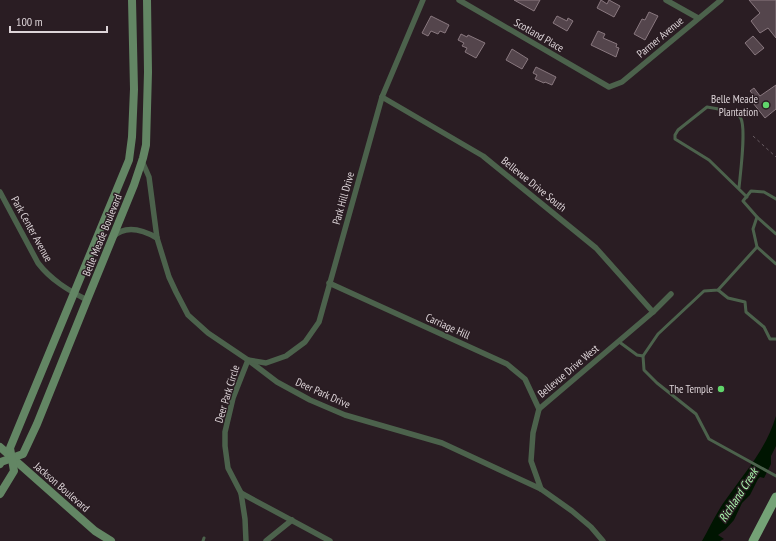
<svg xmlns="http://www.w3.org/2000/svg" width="776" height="541" viewBox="0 0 776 541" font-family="'PT Sans Narrow',sans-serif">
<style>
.water{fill:#001501}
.building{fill:#54454c;stroke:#89787f}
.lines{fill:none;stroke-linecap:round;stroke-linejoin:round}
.path{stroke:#695d63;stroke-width:1;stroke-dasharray:3 3;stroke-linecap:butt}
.lane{stroke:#4c624c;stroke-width:3}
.street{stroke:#4c624c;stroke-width:5.5}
.secondary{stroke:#638664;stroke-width:8}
.primary{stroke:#74a276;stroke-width:9}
.poi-dot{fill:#60d56b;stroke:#2a1d23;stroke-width:1.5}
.labels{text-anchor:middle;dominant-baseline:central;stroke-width:3;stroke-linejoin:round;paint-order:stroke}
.street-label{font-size:11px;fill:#ddd4d8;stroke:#2a1d23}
.poi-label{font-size:11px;fill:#ddd4d8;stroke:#2a1d23;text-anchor:end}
.water-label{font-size:12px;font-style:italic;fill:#abf8ae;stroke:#2a1d23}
</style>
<rect width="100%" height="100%" fill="#2a1d23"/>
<path class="water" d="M776,416V446L771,456V464L764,478L760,477L758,479L750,495L742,503L734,520L725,530L718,535L724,539L720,541H702C710,527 717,511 727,498C746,471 766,449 776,416Z"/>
<g class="building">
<polygon points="514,0 540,0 534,11"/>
<polygon points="601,0 607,4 609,0 620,6 614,17 597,8"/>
<polygon points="749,0 776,0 776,38 768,28 760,33 751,21 760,13"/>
<polygon points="649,12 658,16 645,40 634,34 642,19 645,20"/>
<polygon points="431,16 449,25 445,33 440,31 438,34 431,31 428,36 422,33"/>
<polygon points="557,16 567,21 568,18 573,21 567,31 553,23"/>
<polygon points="598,31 605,34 603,38 617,44 616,47 619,48 616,57 591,45"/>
<polygon points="461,34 467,37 468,35 485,43 476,58 465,52 467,48 462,46 464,43 458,40"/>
<polygon points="753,36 764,48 755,55 745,43"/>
<polygon points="512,49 528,59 522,69 506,60"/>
<polygon points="536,67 556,77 552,85 545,82 544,83 535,79 537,75 533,73"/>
<polygon points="776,85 776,109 765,118 753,103 757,99 750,91 754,88 760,96"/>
</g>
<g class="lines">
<polyline class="path" points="753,136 776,157"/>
<g class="lane">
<path d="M739,188C740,176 747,125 740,117C733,110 716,109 707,107L678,130L675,135V139L709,160L747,197"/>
<polyline points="776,199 764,192 751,191 743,201 757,217 753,229 757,247 718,290 704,291 658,334 643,356 644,370 657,383 696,414 709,439 776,476"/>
<polyline points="757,217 776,234"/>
<polyline points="757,247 776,264"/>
<polyline points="718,290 728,298 745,302 746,312 764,327 770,339 776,339"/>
<polyline points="618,341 637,355 643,356"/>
<polyline points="203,541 204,538"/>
</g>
<g class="street">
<polyline points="459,0 609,87 622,82 721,0"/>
<polyline points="666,0 698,18"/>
<polyline points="382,97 483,156 596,248 653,312"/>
<polyline points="142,161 149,177 157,238 169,277 176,292 188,315 208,333 248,360 277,382 310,400 345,415 442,443 541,489 572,511 591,527 603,541"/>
<path d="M0,192L38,263C51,280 68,290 87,300"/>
<path d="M113,237C126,224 143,230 157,238"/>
<polyline points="329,283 507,364 525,379 539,409"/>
<polyline points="541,489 531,461 533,433 539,409 653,312 671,294"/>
<polyline points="241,493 245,519 246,541"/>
<polyline points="266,541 292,520"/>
<polyline points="330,541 241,493 228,468 225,446 225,432 233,398 248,360 266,363 286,356 305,342 319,322 382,97 423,0"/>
</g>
<g class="secondary">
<polyline points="0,447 95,531 111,541"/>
<polyline points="0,464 1,462 23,454 37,424 87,300 134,185 143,158 146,145 148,72 147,0"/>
<polyline points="0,494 14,471 10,448 129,160 132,137 134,89 132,0"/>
</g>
<polyline class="primary" points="753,541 776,497"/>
</g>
<g class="poi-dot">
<circle cx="766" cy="105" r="4"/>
<circle cx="721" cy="389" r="4"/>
</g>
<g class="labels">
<g class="street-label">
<text transform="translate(539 35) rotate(30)">Scotland Place</text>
<text transform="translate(660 37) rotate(-40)">Parmer Avenue</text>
<text transform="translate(534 184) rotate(39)">Bellevue Drive South</text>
<text transform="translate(343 198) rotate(-74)">Park Hill Drive</text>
<text transform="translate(32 229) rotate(61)">Park Center Avenue</text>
<text transform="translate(102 235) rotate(-68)">Belle Meade Boulevard</text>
<text transform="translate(448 326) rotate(24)">Carriage Hill</text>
<text transform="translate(568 371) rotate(-40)">Bellevue Drive West</text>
<text transform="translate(323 393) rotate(24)">Deer Park Drive</text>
<text transform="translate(227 394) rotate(-73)">Deer Park Circle</text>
<text transform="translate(62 487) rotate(41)">Jackson Boulevard</text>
</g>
<g class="poi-label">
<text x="758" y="99">Belle Meade<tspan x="758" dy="13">Plantation</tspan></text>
<text x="713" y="389">The Temple</text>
</g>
<g class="water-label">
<text transform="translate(738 495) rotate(-57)">Richland Creek</text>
</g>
</g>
<path d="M10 26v6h97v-6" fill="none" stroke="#ddd4d8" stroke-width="2"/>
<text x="16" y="26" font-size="12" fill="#ddd4d8" stroke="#2a1d23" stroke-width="3" paint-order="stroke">100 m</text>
</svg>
